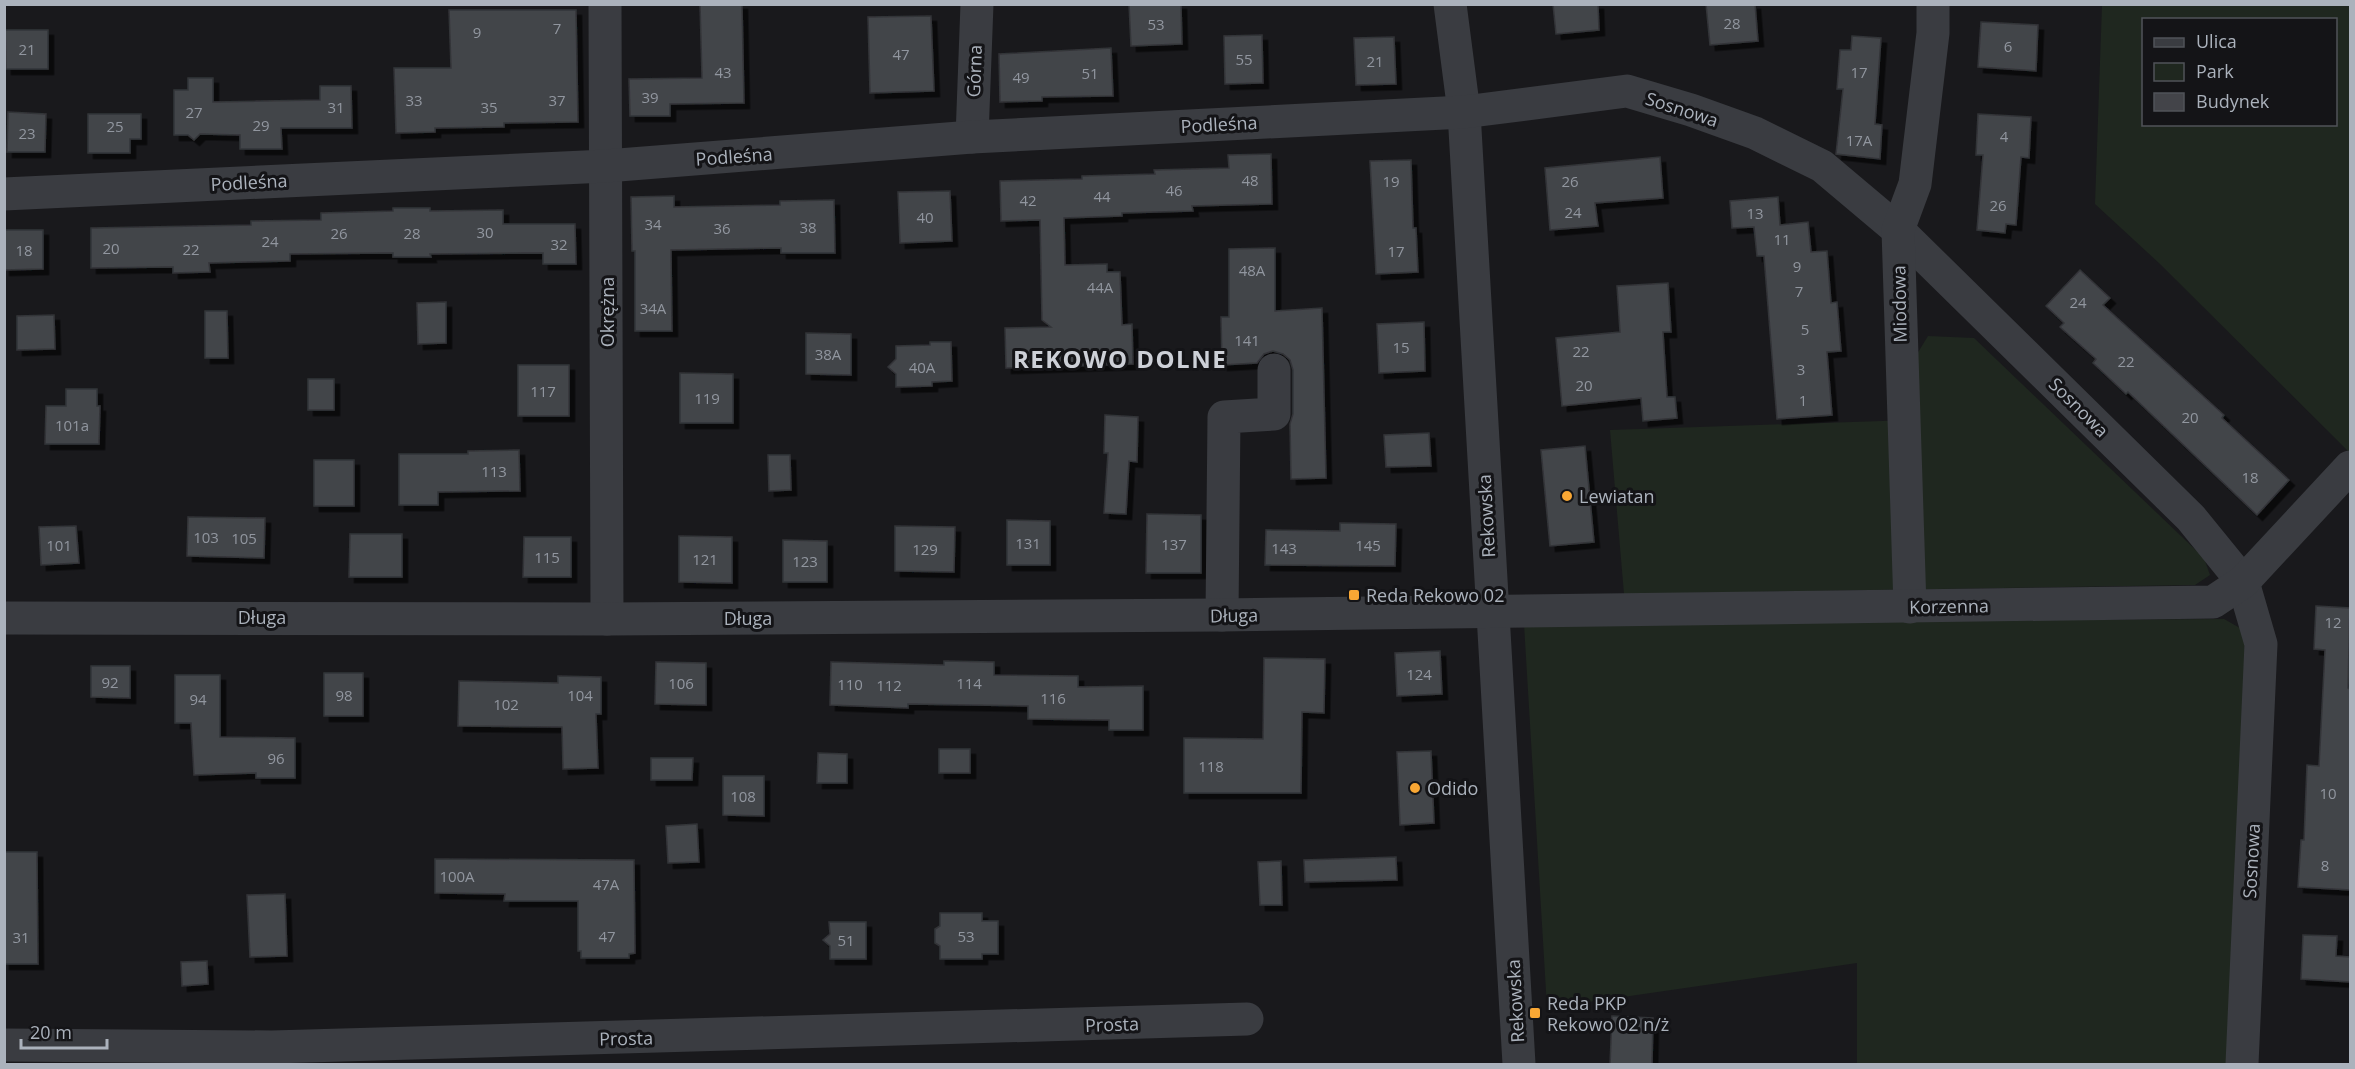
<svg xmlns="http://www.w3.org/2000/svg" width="2355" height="1069" viewBox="0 0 2355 1069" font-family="'Open Sans',sans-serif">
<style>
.green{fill:#1f271f;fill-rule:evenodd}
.building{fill:#434449;stroke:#333438;stroke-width:1.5;filter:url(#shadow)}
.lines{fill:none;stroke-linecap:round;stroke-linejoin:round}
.minor{stroke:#3a3c41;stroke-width:33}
.poi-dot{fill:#f9a734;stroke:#141417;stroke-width:2}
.labels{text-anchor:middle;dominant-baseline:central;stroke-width:6;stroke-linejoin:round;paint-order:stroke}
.number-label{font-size:15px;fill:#91969f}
.street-label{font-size:18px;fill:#abb2bc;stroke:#141417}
.poi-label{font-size:18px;fill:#abb2bc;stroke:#141417;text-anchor:start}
.district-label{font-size:24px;font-weight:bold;letter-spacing:1.5px;fill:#cdd0d7;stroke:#141417}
</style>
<defs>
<filter id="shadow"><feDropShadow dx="5.5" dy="5.5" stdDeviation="0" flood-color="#0009"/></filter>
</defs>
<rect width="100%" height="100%" fill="#19191c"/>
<g class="green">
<path d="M2102,5H2350V453L2160,264L2095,204ZM2144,20H2336V124H2144Z"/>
<polygon points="1928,336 1974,338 2204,558 2210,575 2195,585 1624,594 1610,430 1912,420 1906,372"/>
<polygon points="2224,619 2240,628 2247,643 2232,1064 1857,1064 1857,963 1547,1008 1524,624"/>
</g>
<g class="building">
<polygon points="700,4 742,4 744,103 670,104 670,116 630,116 629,79 702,78"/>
<polygon points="1129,4 1181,4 1182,44 1131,46"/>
<polygon points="1553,4 1598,4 1599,30 1556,34"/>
<polygon points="1706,4 1755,4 1758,41 1710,45"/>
<polygon points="449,10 576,10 578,122 504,123 504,127 435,128 435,132 396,133 394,68 451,68"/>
<polygon points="931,16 934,91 870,93 868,17"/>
<polygon points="1981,22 2038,25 2036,71 1978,67"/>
<polygon points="5,30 48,30 48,69 6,69"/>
<polygon points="1262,35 1263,83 1225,84 1224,36"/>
<polygon points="1852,36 1881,38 1875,124 1882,125 1880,159 1836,154 1843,89 1837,89 1840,50 1851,50"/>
<polygon points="1394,37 1396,84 1356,85 1354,38"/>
<polygon points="1111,48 1113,96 1042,97 1042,101 1000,102 999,54"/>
<polygon points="188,78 213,78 213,102 320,100 320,86 351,86 352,128 281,128 282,149 240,149 240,135 200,134 194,140 188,135 174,135 174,90 188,90"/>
<polygon points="8,112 46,114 45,152 7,152"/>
<polygon points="88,114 141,114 141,139 130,139 130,153 88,153"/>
<polygon points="1978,114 2031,117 2029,158 2021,157 2016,225 2006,224 2005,233 1977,230 1983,155 1976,155"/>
<polygon points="1271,154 1272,204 1192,206 1193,211 1122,213 1122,216 1064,218 1065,265 1107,264 1107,272 1120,272 1122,325 1132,324 1133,364 1006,368 1005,328 1051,327 1042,320 1040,220 1001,221 1000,181 1082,179 1082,176 1155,174 1154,170 1229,168 1228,155"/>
<polygon points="1660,157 1663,198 1595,203 1598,226 1550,230 1545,168"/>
<polygon points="1411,160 1413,228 1416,228 1418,272 1376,274 1370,161"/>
<polygon points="950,191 952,241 900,243 898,192"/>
<polygon points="674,196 674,207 780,205 780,201 834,200 835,253 781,253 781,248 671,250 672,331 635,331 635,251 632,251 631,197"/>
<polygon points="1778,197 1780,225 1808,222 1811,252 1827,251 1831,303 1837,302 1841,351 1827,352 1832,415 1777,419 1764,256 1757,256 1754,227 1732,228 1730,201"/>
<polygon points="393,208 430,208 430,211 503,210 503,224 575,224 576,264 543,264 543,253 430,254 431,257 393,257 393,253 290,254 290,261 209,263 210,272 173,273 173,267 91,268 91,228 251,225 251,221 321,220 321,213 393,211"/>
<polygon points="4,230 43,230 43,269 4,270"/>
<polygon points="1275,248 1275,311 1322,308 1326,478 1291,479 1290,424 1293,414 1293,370 1290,360 1283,354 1273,351 1264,354 1257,363 1222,365 1221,317 1229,317 1229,249"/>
<polygon points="2080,270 2110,298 2103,305 2224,415 2222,418 2289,480 2257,515 2128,392 2126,394 2093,363 2096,359 2060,327 2064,323 2046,306"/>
<polygon points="1668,283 1671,332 1663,332 1667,397 1675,397 1677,418 1643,421 1641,398 1562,406 1556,338 1620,332 1617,286"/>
<polygon points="446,302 446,343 418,344 417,303"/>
<polygon points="205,311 227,311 228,358 205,358"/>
<polygon points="54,315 55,349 17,350 17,316"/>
<polygon points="1424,322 1425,371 1379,373 1377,324"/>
<polygon points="806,333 851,334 851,375 806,374"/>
<polygon points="930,342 951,342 952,381 932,382 932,386 896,387 896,374 888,367 896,359 896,346 930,345"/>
<rect x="518" y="365" width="51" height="51"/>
<polygon points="680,373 733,374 733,423 680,423"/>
<rect x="308" y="379" width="26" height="31"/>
<polygon points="66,389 97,389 97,406 100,406 99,444 45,444 46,406 66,406"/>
<polygon points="1105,415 1138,417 1137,462 1129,461 1126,514 1104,513 1108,453 1104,453"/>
<polygon points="1429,433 1431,466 1386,467 1384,435"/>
<polygon points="1585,446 1594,542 1550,546 1541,450"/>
<polygon points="519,450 520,491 438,492 438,505 399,505 399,454 468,454 468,451"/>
<polygon points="768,455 790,455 791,490 769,491"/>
<rect x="314" y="460" width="40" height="46"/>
<polygon points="1147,514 1201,515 1201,573 1146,573"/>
<polygon points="188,517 265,518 264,558 187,556"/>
<polygon points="1007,520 1050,521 1050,565 1007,565"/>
<polygon points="1340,523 1396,524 1395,566 1265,565 1266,530 1340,531"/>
<polygon points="76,526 79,563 41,565 39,527"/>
<polygon points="895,526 955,527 954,572 895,571"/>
<polygon points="350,534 402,534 402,577 349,577"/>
<polygon points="679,536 732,537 732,583 679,582"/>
<polygon points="524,537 571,537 571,577 523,577"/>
<polygon points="783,540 827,541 827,582 783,582"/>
<polygon points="2316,606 2350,608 2348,688 2350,689 2350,890 2298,887 2301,840 2304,840 2307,765 2319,766 2325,650 2314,649"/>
<polygon points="1440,651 1442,694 1397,696 1395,653"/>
<polygon points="1264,658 1325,659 1324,713 1302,712 1301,793 1184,793 1184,738 1263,739"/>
<polygon points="944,661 994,662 994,675 1078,676 1078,687 1143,686 1143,730 1109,730 1109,720 1028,719 1028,706 908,704 908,708 830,705 831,662 944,665"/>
<polygon points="656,662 706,663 706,705 655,704"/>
<polygon points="91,666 130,666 130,698 91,697"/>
<rect x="324" y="673" width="39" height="43"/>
<polygon points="175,675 220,675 220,737 295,738 295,778 256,778 256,773 194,775 191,723 175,723"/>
<polygon points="558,676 601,677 601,714 596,714 598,768 563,769 562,727 458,726 459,681 558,683"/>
<rect x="939" y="749" width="31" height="24"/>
<polygon points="1431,751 1434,823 1400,825 1397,752"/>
<polygon points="818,753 847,754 847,783 817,783"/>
<polygon points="651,758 693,758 692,780 651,780"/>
<polygon points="723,776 764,776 764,816 723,815"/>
<polygon points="697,824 699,862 668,863 666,826"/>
<polygon points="4,852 37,852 38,964 4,964"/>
<polygon points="1396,857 1397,880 1305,882 1304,860"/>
<polygon points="435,859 634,860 635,953 629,954 629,958 581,958 581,951 578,951 578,901 504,901 505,894 435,893"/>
<polygon points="1281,861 1282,905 1260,905 1258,862"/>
<polygon points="285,894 287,956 250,957 247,895"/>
<polygon points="940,913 982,913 982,921 998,921 998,954 982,954 982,959 940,959 940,946 935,943 935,929 940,926"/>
<polygon points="829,922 866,922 866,959 830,959 830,946 823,940 830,934"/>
<polygon points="2303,935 2337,936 2336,956 2350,957 2350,982 2301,979"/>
<polygon points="207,961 208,984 182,986 181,962"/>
<polygon points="1612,1016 1653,1018 1652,1065 1610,1065"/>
</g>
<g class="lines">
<g class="minor">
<polyline points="605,4 607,619"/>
<polyline points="1450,4 1464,112 1519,1064"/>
<polyline points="972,137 977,4"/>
<polyline points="4,194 606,166 972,137 1464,112 1627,91 1691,110 1755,133 1822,166 1898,230 2191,518 2243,582 2261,644 2242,1064"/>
<polyline points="1910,607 1898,230 1915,184 1933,33 1933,4"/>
<polyline points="1222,615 1224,417 1274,414 1274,370"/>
<polyline points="4,618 607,619 1222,615 2213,602 2243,582 2350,467"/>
<polyline points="4,1045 272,1047 1247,1019"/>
</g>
</g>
<g class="poi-dot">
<circle cx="1567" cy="496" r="6"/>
<rect x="1348" y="589" width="12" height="12" rx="3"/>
<circle cx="1415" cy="788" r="6"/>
<rect x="1529" y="1007" width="12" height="12" rx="3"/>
</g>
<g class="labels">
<g class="number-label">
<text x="1732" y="23">28</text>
<text x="1156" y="24">53</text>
<text x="557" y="28">7</text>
<text x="477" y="32">9</text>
<text x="2008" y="46">6</text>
<text x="27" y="49">21</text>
<text x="901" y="54">47</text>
<text x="1244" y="59">55</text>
<text x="1375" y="61">21</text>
<text x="723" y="72">43</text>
<text x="1859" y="72">17</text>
<text x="1090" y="73">51</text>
<text x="1021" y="77">49</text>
<text x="650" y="97">39</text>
<text x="414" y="100">33</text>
<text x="557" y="100">37</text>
<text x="336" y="107">31</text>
<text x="489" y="107">35</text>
<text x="194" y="112">27</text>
<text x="261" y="125">29</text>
<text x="115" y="126">25</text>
<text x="27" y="133">23</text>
<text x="2004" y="136">4</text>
<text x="1859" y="140">17A</text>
<text x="1250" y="180">48</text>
<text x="1391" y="181">19</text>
<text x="1570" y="181">26</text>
<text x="1174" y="190">46</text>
<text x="1102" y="196">44</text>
<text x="1028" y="200">42</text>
<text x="1998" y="205">26</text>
<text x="1573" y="212">24</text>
<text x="1755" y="213">13</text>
<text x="925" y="217">40</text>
<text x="653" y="224">34</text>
<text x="808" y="227">38</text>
<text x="722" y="228">36</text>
<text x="485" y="232">30</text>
<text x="339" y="233">26</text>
<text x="412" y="233">28</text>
<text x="1782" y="239">11</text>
<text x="270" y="241">24</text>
<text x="559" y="244">32</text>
<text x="111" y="248">20</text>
<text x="191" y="249">22</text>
<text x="24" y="250">18</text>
<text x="1396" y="251">17</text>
<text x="1797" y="266">9</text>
<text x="1252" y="270">48A</text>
<text x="1100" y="287">44A</text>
<text x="1799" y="291">7</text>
<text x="2078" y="302">24</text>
<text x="653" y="308">34A</text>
<text x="1805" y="329">5</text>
<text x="1247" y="340">141</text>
<text x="1401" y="347">15</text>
<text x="1581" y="351">22</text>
<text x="828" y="354">38A</text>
<text x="2126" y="361">22</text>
<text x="922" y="367">40A</text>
<text x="1801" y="369">3</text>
<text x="1584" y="385">20</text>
<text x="543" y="391">117</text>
<text x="707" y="398">119</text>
<text x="1803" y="400">1</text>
<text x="2190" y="417">20</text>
<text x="72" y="425">101a</text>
<text x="494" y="471">113</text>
<text x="2250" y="477">18</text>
<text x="206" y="537">103</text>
<text x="244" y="538">105</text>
<text x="1028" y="543">131</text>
<text x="1174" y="544">137</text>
<text x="59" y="545">101</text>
<text x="1368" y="545">145</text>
<text x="1284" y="548">143</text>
<text x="925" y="549">129</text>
<text x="547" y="557">115</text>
<text x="705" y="559">121</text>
<text x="805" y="561">123</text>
<text x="2333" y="622">12</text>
<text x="1419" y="674">124</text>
<text x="110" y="682">92</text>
<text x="681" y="683">106</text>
<text x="969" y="683">114</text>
<text x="850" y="684">110</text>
<text x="889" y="685">112</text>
<text x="344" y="695">98</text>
<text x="580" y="695">104</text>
<text x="1053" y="698">116</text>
<text x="198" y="699">94</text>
<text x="506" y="704">102</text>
<text x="276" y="758">96</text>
<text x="1211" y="766">118</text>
<text x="2328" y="793">10</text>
<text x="743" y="796">108</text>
<text x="2325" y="865">8</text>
<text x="457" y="876">100A</text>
<text x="606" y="884">47A</text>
<text x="607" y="936">47</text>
<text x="966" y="936">53</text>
<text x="21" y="937">31</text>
<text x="846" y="940">51</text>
</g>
<g class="street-label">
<text transform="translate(974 71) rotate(-88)">Górna</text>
<text transform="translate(1682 109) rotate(18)">Sosnowa</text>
<text transform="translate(1219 124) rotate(-3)">Podleśna</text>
<text transform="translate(734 156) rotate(-4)">Podleśna</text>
<text transform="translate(249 182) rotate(-3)">Podleśna</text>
<text transform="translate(1899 304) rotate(-91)">Miodowa</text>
<text transform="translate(607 312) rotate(-90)">Okrężna</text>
<text transform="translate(2079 407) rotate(45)">Sosnowa</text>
<text transform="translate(1486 516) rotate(-93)">Rekowska</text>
<text transform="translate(1949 606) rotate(-1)">Korzenna</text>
<text transform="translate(1234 615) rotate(-1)">Długa</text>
<text x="262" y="617">Długa</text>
<text x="748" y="618">Długa</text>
<text transform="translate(2251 861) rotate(-87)">Sosnowa</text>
<text transform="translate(1515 1001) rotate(-93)">Rekowska</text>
<text transform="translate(1112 1024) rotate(-2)">Prosta</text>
<text transform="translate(626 1038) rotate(-1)">Prosta</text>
</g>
<g class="poi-label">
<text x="1579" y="496">Lewiatan</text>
<text x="1366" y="595">Reda Rekowo 02</text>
<text x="1427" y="788">Odido</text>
<text x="1547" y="1003">Reda PKP<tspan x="1547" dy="21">Rekowo 02 n/ż</tspan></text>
</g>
<g class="district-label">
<text x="1120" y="358">REKOWO DOLNE</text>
</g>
</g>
<rect width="2355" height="1069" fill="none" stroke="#abb2bc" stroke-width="12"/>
<rect x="2142" y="18" width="195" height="108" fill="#141417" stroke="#505359" stroke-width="1.5"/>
<rect x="2154" y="38" width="30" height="9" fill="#3a3c41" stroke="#505359" stroke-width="1.5"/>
<text x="2196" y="48" font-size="18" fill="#abb2bc">Ulica</text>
<rect x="2154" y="63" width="30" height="18" fill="#1f271f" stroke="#505359" stroke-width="1.5"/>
<text x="2196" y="78" font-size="18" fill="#abb2bc">Park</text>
<rect x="2154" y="93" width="30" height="18" fill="#434449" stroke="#505359" stroke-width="1.5"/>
<text x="2196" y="108" font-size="18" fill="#abb2bc">Budynek</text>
<path d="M21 1039v9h86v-9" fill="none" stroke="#abb2bc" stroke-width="3"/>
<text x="30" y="1039" font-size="18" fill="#abb2bc" stroke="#141417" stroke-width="4.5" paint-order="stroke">20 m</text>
</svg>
